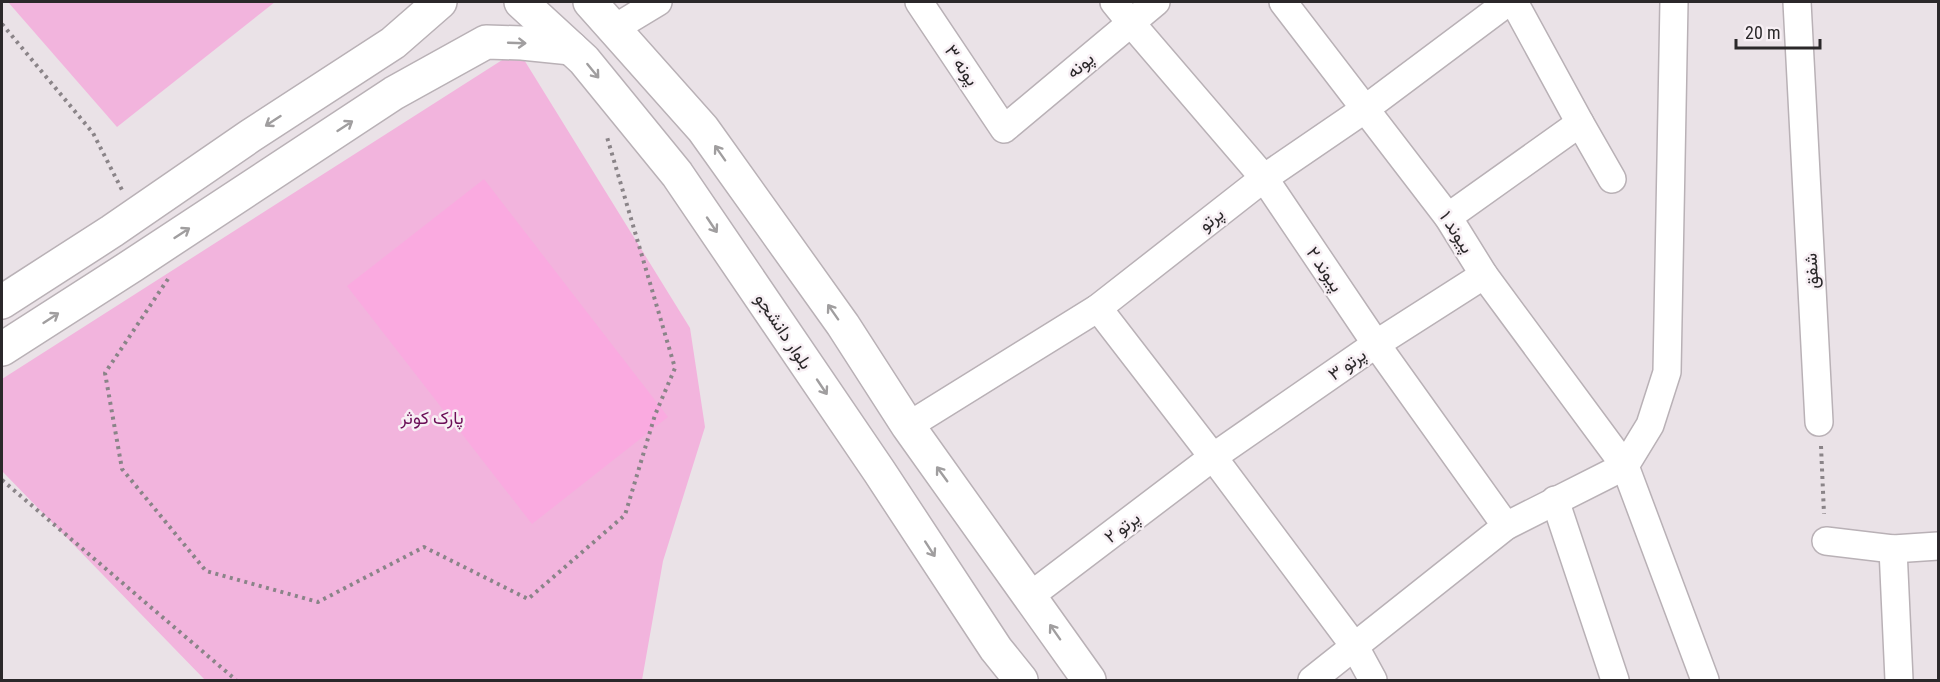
<svg xmlns="http://www.w3.org/2000/svg" width="1940" height="682" viewBox="0 0 1940 682" font-family="'Roboto Condensed',Vazirmatn,sans-serif">
<style>
.green{fill:#f2b4dd}
.building{fill:#faaae0}
.lines{fill:none;stroke-linecap:round;stroke-linejoin:round}
.minor-casing{stroke:#b9b1b6;stroke-width:30}
.secondary-casing{stroke:#b9b1b6;stroke-width:36}
.path{stroke:#8a8488;stroke-width:4;stroke-dasharray:3 4.5;stroke-linecap:butt}
.minor{stroke:#fff;stroke-width:27}
.secondary{stroke:#fff;stroke-width:33}
.oneway{stroke:#a09e9f}
.labels{text-anchor:middle;dominant-baseline:central;stroke-width:5;stroke-linejoin:round;paint-order:stroke}
.street-label{font-size:18px;fill:#2b282a;stroke:#f7eff4}
.park-label{font-size:18px;fill:#6c1058;stroke:#f7eff4}
</style>
<rect width="100%" height="100%" fill="#eae2e7"/>
<g class="green">
<polygon points="8,2 275,2 117,127"/>
<polygon points="518,50 690,328 705,427 663,561 642,680 205,680 2,471 2,379"/>
</g>
<polygon class="building" points="484,179 668,417 532,524 347,286"/>
<g class="lines">
<g class="minor-casing">
<g id="minor">
<polyline points="919,2 1004,129 1156,2"/>
<polyline points="1114,2 1131,23 1264,178 1376,344 1506,526"/>
<polyline points="1283,2 1448,217 1484,275 1625,466 1506,526 1312,680"/>
<polyline points="1514,2 1580,123 1612,179"/>
<polyline points="1674,2 1667,372 1650,425 1625,466 1705,680"/>
<polyline points="1797,2 1819,422"/>
<polyline points="615,28 658,2"/>
<polyline points="1448,217 1580,123"/>
<polyline points="1098,308 1213,457 1355,647 1373,680"/>
<polyline points="908,426 1098,308 1264,178 1365,109 1508,2"/>
<polyline points="1555,500 1615,680"/>
<polyline points="1826,541 1893,549 1938,546"/>
<polyline points="1893,549 1899,680"/>
<polyline points="1030,596 1213,457 1376,344 1484,275"/>
</g>
</g>
<g class="secondary-casing">
<g id="secondary">
<polyline points="521,2 584,60 677,174 879,471 996,649 1021,680"/>
<polyline points="590,2 703,129 843,325 908,426 1089,680"/>
<polyline points="2,302 112,231 250,136 393,43 440,2"/>
<polyline points="2,349 133,265 394,93 486,42 522,43 571,48"/>
</g>
</g>
<g class="path">
<polyline points="2,24 93,133 122,190"/>
<polyline points="168,279 105,373 122,469 206,571 318,602 424,547 528,599 625,515 655,415 675,368 607,137"/>
<polyline points="1821,446 1824,514"/>
<polyline points="2,480 236,680"/>
</g>
<use href="#minor" class="minor"/>
<use href="#secondary" class="secondary"/>
</g>
<defs><path id="oneway-shaft" d="M-6 0H5M1.5-3L5.5 0L1.5 3" fill="none" stroke-width="1.6" stroke-linecap="round" stroke-linejoin="round" transform="scale(1.5)"/></defs>
<g class="oneway">
<use href="#oneway-shaft" transform="translate(517 43) rotate(2)"/>
<use href="#oneway-shaft" transform="translate(593 71) rotate(51)"/>
<use href="#oneway-shaft" transform="translate(273 121) rotate(147)"/>
<use href="#oneway-shaft" transform="translate(345 126) rotate(-33)"/>
<use href="#oneway-shaft" transform="translate(720 153) rotate(-125)"/>
<use href="#oneway-shaft" transform="translate(712 225) rotate(56)"/>
<use href="#oneway-shaft" transform="translate(182 233) rotate(-33)"/>
<use href="#oneway-shaft" transform="translate(833 312) rotate(-125)"/>
<use href="#oneway-shaft" transform="translate(51 318) rotate(-33)"/>
<use href="#oneway-shaft" transform="translate(822 387) rotate(56)"/>
<use href="#oneway-shaft" transform="translate(942 474) rotate(-126)"/>
<use href="#oneway-shaft" transform="translate(930 549) rotate(57)"/>
<use href="#oneway-shaft" transform="translate(1055 632) rotate(-125)"/>
</g>
<g class="labels">
<g class="street-label">
<text transform="translate(962 65) rotate(56)">پونه ۳</text>
<text transform="translate(1080 65) rotate(-40)">پونه</text>
<text transform="translate(1211 219) rotate(-38)">پرتو</text>
<text transform="translate(1457 232) rotate(57)">پیوند ۱</text>
<text transform="translate(1325 269) rotate(56)">پیوند ۲</text>
<text transform="translate(1811 271) rotate(-93)">شفق</text>
<text transform="translate(784 331) rotate(56)">بلوار دانشجو</text>
<text transform="translate(1347 364) rotate(-35)">پرتو ۳</text>
<text transform="translate(1122 527) rotate(-37)">پرتو ۲</text>
</g>
<g class="park-label">
<text x="432" y="417">پارک کوثر</text>
</g>
</g>
<rect width="1940" height="682" fill="none" stroke="#2b282a" stroke-width="6"/>
<path d="M1736 39v9h84v-9" fill="none" stroke="#2b282a" stroke-width="3"/>
<text x="1745" y="39" font-size="18" fill="#2b282a" stroke="#f7eff4" stroke-width="4.5" paint-order="stroke">20 m</text>
</svg>
